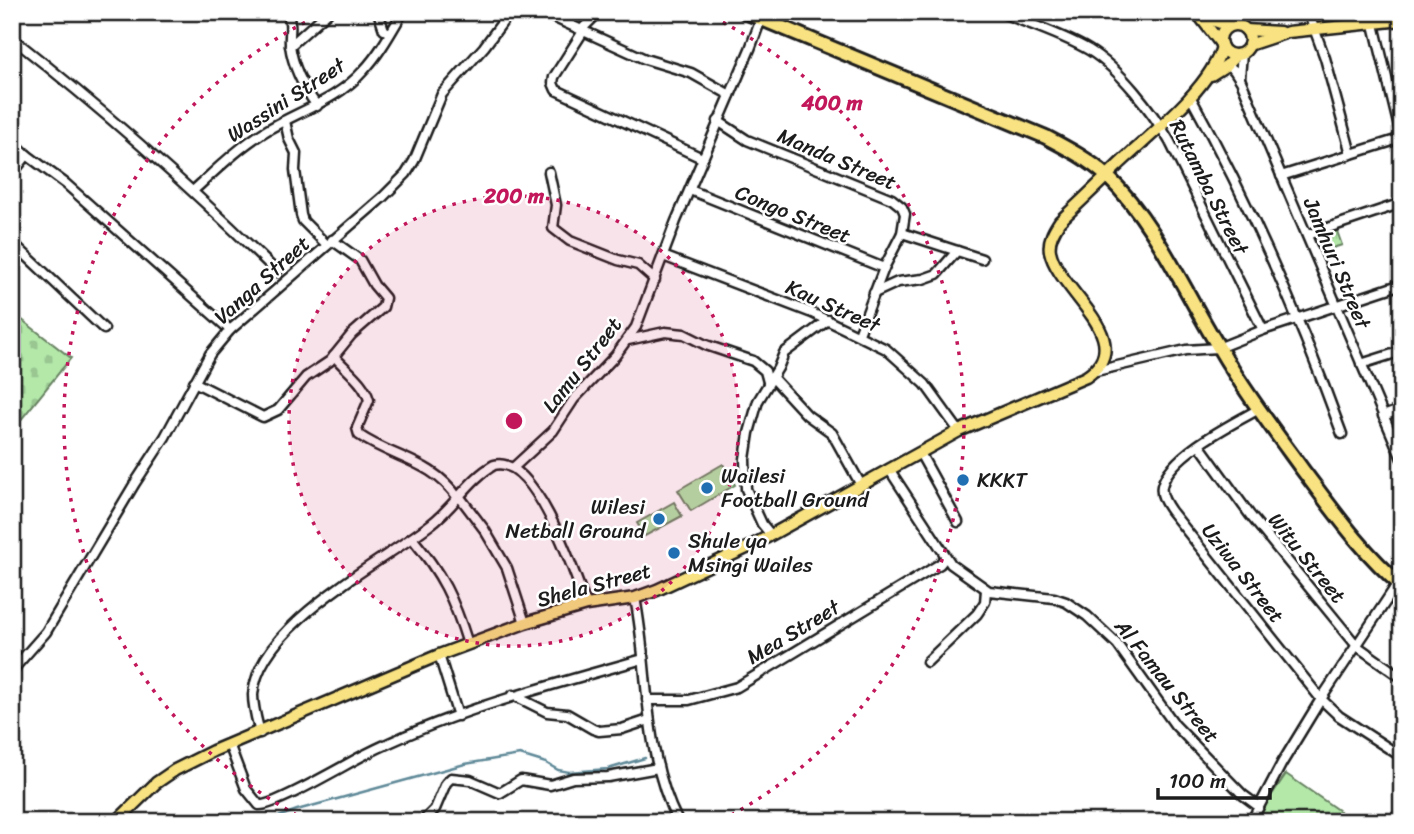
<svg xmlns="http://www.w3.org/2000/svg" width="1414" height="834" viewBox="0 0 1414 834" font-family="Sriracha,sans-serif">
<style>
.cemetery{fill:url(#cemetery-stones);stroke:#688262;stroke-width:2}
.park{fill:url(#park-tufts);stroke:#688262;stroke-width:2}
.garden{fill:#b3e8a9;stroke:#688262;stroke-width:2}
.lines{fill:none;stroke-linecap:round;stroke-linejoin:round}
.stream{stroke:#5e8998;stroke-width:2.5}
.minor-casing{stroke:#1c1c1c;stroke-width:13}
.major-casing{stroke:#1c1c1c;stroke-width:15}
.highway-casing{stroke:#1c1c1c;stroke-width:18}
.minor{stroke:#fff;stroke-width:8}
.major{stroke:#f8e281;stroke-width:10}
.highway{stroke:#f8e281;stroke-width:12}
.ring{fill:none;stroke:#c2185b;stroke-width:3.5;stroke-dasharray:3.5 7}
.poi-dot{fill:#1f6fb2;stroke:#fff;stroke-width:2.5}
.labels{text-anchor:middle;dominant-baseline:central;stroke-width:5;stroke-linejoin:round;paint-order:stroke}
.street-label{font-size:21px;fill:#1c1c1c;stroke:#fff}
.poi-label{font-size:21px;fill:#1c1c1c;stroke:#fff;text-anchor:start}
.centre{fill:#c2185b;stroke:#fff;stroke-width:3.5}
.ring-label{font-size:21px;text-anchor:middle;font-weight:bold;fill:#c2185b;stroke:#fff;stroke-width:5;stroke-linejoin:round;paint-order:stroke}
</style>
<defs>
<pattern id="cemetery-stones" width="16" height="16" patternUnits="userSpaceOnUse" patternTransform="scale(1.75)"><rect width="16" height="16" fill="#b3e8a9"/><path d="M2 7V4a2 2 0 0 1 4 0v3zM10 15v-3a2 2 0 0 1 4 0v3z" fill="#99c691"/></pattern>
<pattern id="park-tufts" width="24" height="20" patternUnits="userSpaceOnUse" patternTransform="scale(1.75)"><rect width="24" height="20" fill="#b3e8a9"/><path d="M3 7l-1-3M5 7V3M7 7l1-3M15 17l-1-3M17 17v-4M19 17l1-3" fill="none" stroke="#99c691"/></pattern>
</defs>
<rect width="100%" height="100%" fill="#fff"/>
<filter id="ink" filterUnits="userSpaceOnUse"><feTurbulence type="fractalNoise" baseFrequency=".0143" numOctaves="2"/><feDisplacementMap in="SourceGraphic" scale="14" xChannelSelector="R" yChannelSelector="G"/><feConvolveMatrix kernelMatrix="1 2 1 2 8 2 1 2 1" color-interpolation-filters="sRGB"/></filter>
<g filter="url(#ink)">
<polygon class="cemetery" points="12,312 71,358 12,431"/>
<polygon class="park" points="1337,231 1342,245 1323,251 1318,238"/>
<g class="garden">
<polygon points="723,464 735,485 691,511 678,490"/>
<polygon points="674,502 682,516 645,536 637,523"/>
<polygon points="1286,774 1355,822 1254,821"/>
</g>
<g class="lines">
<polyline class="stream" points="265,822 297,810 465,764 520,755 546,763 558,770 569,772 608,769 645,758"/>
<g class="minor-casing">
<g id="minor">
<path d="M287,12C293,27 289,31 290,45C293,68 303,87 317,106"/>
<polyline points="378,12 384,30 390,33"/>
<polyline points="542,12 645,59 691,73 730,95"/>
<path d="M1000,12C1029,24 1062,34 1089,50C1120,69 1152,111 1170,142L1263,330"/>
<polyline points="1308,12 1325,58 1351,154"/>
<polyline points="1371,12 1402,140"/>
<polyline points="582,29 599,12"/>
<polyline points="584,30 554,77 553,83 556,90 702,158"/>
<path d="M12,38C106,112 192,188 277,272"/>
<polyline points="290,46 328,12"/>
<polyline points="1227,65 1234,70 1241,81 1402,459"/>
<polyline points="1240,78 1242,53"/>
<path d="M1190,96C1250,204 1300,318 1342,434"/>
<polyline points="285,121 289,139 296,153 295,170 301,215 303,221 327,245"/>
<polyline points="718,121 747,140 892,199 902,207 905,214 902,233 884,268 859,334"/>
<polyline points="12,141 27,155 12,174"/>
<polyline points="27,155 66,184 230,330"/>
<polyline points="549,172 556,205 553,228 570,241 618,260 638,265 655,280"/>
<polyline points="1281,176 1402,138"/>
<path d="M194,190C216,170 238,148 264,132C298,111 337,101 364,70C380,53 391,32 403,12"/>
<polyline points="690,190 884,268"/>
<polyline points="902,233 982,259"/>
<polyline points="1307,235 1402,203"/>
<polyline points="12,242 104,329"/>
<polyline points="663,256 812,313 886,349 925,384 959,431"/>
<polyline points="874,293 898,282 923,279 937,274 957,251"/>
<polyline points="628,340 665,332 684,334 706,345 753,361 765,371 768,382"/>
<path d="M334,356C346,370 364,382 369,400L357,428L359,435C394,459 432,460 458,498"/>
<polyline points="1361,364 1402,351"/>
<polyline points="1096,371 1186,350 1218,348 1263,330 1402,284"/>
<polyline points="772,377 807,415 832,433 861,485"/>
<polyline points="194,382 263,417 278,410 306,377 330,361 352,334 383,307 385,298 374,285 360,260 332,240"/>
<path d="M1259,409C1232,424 1169,455 1162,486C1160,495 1166,504 1171,511L1321,699L1339,716L1402,757"/>
<polyline points="1383,416 1402,409"/>
<polyline points="1200,446 1250,515 1357,646 1402,678"/>
<polyline points="920,453 958,522"/>
<polyline points="514,467 553,431 574,399 615,356 636,327 676,221 750,49 761,19"/>
<polyline points="889,469 951,564 989,591 1054,598 1066,602 1087,616 1117,644 1175,725 1243,795 1258,806"/>
<polyline points="459,496 484,529 507,568 525,623"/>
<polyline points="771,535 762,524 746,489 745,459 749,433 758,401 778,368 784,353 828,320"/>
<path d="M412,538C442,574 454,599 468,644"/>
<path d="M635,598C650,673 642,751 678,822"/>
<polyline points="12,654 16,666 12,674"/>
<polyline points="439,655 458,716"/>
<polyline points="927,662 977,614 985,602 986,590"/>
<polyline points="16,666 46,632 135,483 165,437 210,354 230,330 383,197 406,174 414,161 442,94 484,47 510,12"/>
<polyline points="513,695 547,712 567,714 593,729 599,731 622,729 649,720"/>
<polyline points="647,700 689,700 737,687 922,575 940,564 945,558"/>
<path d="M260,733C257,721 253,708 253,695C258,624 380,564 431,524C454,507 469,479 494,465C535,454 575,574 586,605"/>
<path d="M229,744L246,789L259,805C274,807 346,764 364,755C453,710 549,686 643,659"/>
<polyline points="422,822 435,809 446,783 451,778 470,780 500,793 521,780 550,785 573,778 608,777 658,768"/>
<polyline points="1251,822 1282,763 1321,699 1402,577"/>
</g>
</g>
<g class="major-casing">
<g id="major">
<polyline points="1189,12 1229,26"/>
<polyline points="1201,18 1221,44"/>
<circle cx="1235" cy="40" r="15"/>
<polyline points="1246,30 1280,32"/>
<polyline points="1249,45 1288,32 1402,20"/>
<polyline points="1211,75 1227,65 1236,55"/>
<path d="M116,822L156,783L175,770L213,751L439,655L525,623L586,605L635,598L657,590L751,546L959,431L1086,377C1141,340 1058,292 1050,251C1048,240 1054,230 1060,221C1079,203 1097,186 1115,168C1148,136 1209,91 1222,47"/>
</g>
</g>
<g class="highway-casing">
<path id="highway" d="M745,12L1046,137C1067,148 1090,160 1108,177C1155,222 1184,291 1218,346C1243,389 1273,429 1302,469C1333,510 1362,552 1402,586"/>
</g>
<use href="#minor" class="minor"/>
<use href="#major" class="major"/>
<use href="#highway" class="highway"/>
</g>
</g>
<circle cx="514" cy="421" r="225" fill="#c2185b" fill-opacity=".12"/>
<g class="ring">
<circle cx="514" cy="421" r="225"/>
<path d="M306 820A450 450 0 0 1 324 13M704 13A450 450 0 0 1 722 820"/>
</g>
<g class="poi-dot">
<circle cx="963" cy="480" r="7"/>
<circle cx="707" cy="488" r="7"/>
<circle cx="659" cy="519" r="7"/>
<circle cx="674" cy="553" r="7"/>
</g>
<g class="labels">
<g class="street-label">
<text transform="translate(286 100) rotate(-33)">Wassini Street</text>
<text transform="translate(837 159) rotate(23)">Manda Street</text>
<text transform="translate(1209 187) rotate(63)">Rutamba Street</text>
<text transform="translate(793 214) rotate(22)">Congo Street</text>
<text transform="translate(1337 263) rotate(67)">Jamhuri Street</text>
<text transform="translate(262 280) rotate(-42)">Vanga Street</text>
<text transform="translate(833 306) rotate(24)">Kau Street</text>
<text transform="translate(582 365) rotate(-52)">Lamu Street</text>
<text transform="translate(1307 558) rotate(51)">Witu Street</text>
<text transform="translate(1243 573) rotate(52)">Uziwa Street</text>
<text transform="translate(594 585) rotate(-15)">Shela Street</text>
<text transform="translate(793 632) rotate(-31)">Mea Street</text>
<text transform="translate(1167 681) rotate(51)">Al Famau Street</text>
</g>
<g class="poi-label">
<text x="721" y="476">Wailesi<tspan x="721" dy="24">Football Ground</tspan></text>
<text x="977" y="480">KKKT</text>
<text x="645" y="507" text-anchor="end">Wilesi<tspan x="645" dy="24">Netball Ground</tspan></text>
<text x="688" y="541">Shule ya<tspan x="688" dy="24">Msingi Wailes</tspan></text>
</g>
</g>
<circle cx="514" cy="421" r="10" class="centre"/>
<g class="ring-label">
<text x="832" y="110">400 m</text>
<text x="514" y="203">200 m</text>
</g>
<rect width="1414" height="834" fill="none" stroke="#fff" stroke-width="42"/>
<rect x="21" y="21" width="1372" height="792" fill="none" stroke="#1c1c1c" stroke-width="2.5" filter="url(#ink)"/>
<path d="M1158 788v10h112v-10" fill="none" stroke="#1c1c1c" stroke-width="3.5"/>
<text x="1169" y="788" font-size="21" fill="#1c1c1c" stroke="#ffffff" stroke-width="5" paint-order="stroke">100 m</text>
</svg>
